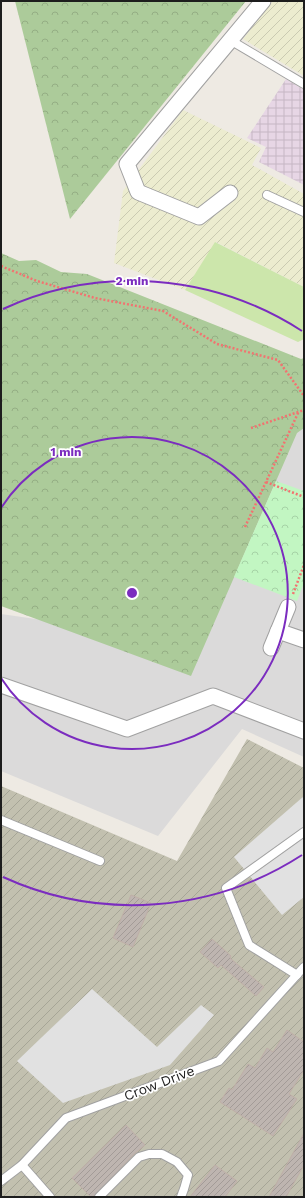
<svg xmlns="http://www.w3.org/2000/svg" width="305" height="1198" viewBox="0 0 305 1198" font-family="'Work Sans',sans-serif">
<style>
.residential{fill:#dbdada}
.industrial{fill:url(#industrial-grid)}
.construction{fill:url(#construction-furrows)}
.farmland{fill:url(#farmland-furrows)}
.grass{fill:#cce6ab}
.forest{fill:url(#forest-crowns)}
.park{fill:url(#park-crowns)}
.parking{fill:#e1e1e1}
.building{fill:url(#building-hatch);stroke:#bfafa7}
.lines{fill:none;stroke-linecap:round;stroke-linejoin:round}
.service-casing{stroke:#a1a1a1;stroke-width:10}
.minor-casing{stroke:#a1a1a1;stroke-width:17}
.path{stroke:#f27370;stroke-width:2.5;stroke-dasharray:2 2;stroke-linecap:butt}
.service{stroke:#fff;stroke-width:8}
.minor{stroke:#fff;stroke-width:15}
.ring{fill:none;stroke:#7b2cbf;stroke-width:2}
.labels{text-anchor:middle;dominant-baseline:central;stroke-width:3.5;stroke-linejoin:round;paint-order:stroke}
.street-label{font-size:14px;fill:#1d1d1d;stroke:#fff}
.centre{fill:#7b2cbf;stroke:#fff;stroke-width:2}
.ring-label{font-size:12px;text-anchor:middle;font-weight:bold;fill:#7b2cbf;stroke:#fff;stroke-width:3.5;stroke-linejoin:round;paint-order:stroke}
</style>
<defs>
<pattern id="industrial-grid" width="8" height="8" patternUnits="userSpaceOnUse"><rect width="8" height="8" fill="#e7d6e5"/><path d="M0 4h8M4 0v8" fill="none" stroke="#c6b7c4"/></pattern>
<pattern id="construction-furrows" width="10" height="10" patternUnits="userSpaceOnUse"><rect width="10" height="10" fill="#c2c0af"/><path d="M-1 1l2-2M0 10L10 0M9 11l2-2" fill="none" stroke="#a6a596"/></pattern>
<pattern id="farmland-furrows" width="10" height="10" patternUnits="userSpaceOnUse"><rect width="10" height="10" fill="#ececcf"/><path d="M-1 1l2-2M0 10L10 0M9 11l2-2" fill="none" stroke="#cacab1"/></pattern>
<pattern id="forest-crowns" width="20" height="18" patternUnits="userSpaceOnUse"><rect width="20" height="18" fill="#accb9a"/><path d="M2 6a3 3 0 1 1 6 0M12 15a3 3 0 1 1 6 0" fill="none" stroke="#94ae84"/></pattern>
<pattern id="park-crowns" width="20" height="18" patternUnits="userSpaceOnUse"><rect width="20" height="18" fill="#c2f6c2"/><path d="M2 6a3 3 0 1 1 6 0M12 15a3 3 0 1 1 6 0" fill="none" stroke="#a6d2a6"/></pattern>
<pattern id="building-hatch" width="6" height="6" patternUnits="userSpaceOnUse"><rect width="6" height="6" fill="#beb5b0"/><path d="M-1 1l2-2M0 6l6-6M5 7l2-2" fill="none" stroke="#a39b97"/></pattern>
</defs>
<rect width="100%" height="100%" fill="#eeeae3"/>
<polygon class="residential" points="304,410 304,757 242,729 158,836 1,771 1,614 196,642"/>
<polygon class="industrial" points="286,79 304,90 304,185 259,162 266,147 247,138"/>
<polygon class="construction" points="247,739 304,768 304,1197 1,1197 1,786 177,861"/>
<g class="farmland">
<polygon points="273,1 304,1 304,76 243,39"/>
<polygon points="183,110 261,148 252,165 304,194 304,287 216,242 185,290 114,263 123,191"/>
</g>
<polygon class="grass" points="215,242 304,287 304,339 298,342 185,290"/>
<g class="forest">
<polygon points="15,1 246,1 70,219"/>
<polygon points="1,253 19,261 36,260 61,272 87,274 301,359 304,358 304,428 297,433 191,676 1,606"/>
</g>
<polygon class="park" points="276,481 304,491 304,583 297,601 234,577"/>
<g class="parking">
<polygon points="304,796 304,897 282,915 234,857"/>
<polygon points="92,989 157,1047 201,1005 214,1015 170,1065 63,1103 17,1061"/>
</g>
<g class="building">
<polygon points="131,895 151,903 133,947 113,938"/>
<polygon points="212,939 231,956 230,958 264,987 256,996 221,965 218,968 200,952"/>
<polygon points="287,1030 304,1042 304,1070 289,1094 297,1099 273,1136 220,1102 229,1088 232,1090 248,1064 255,1068 267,1048 273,1052"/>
<polygon points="126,1125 145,1145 135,1153 94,1196 91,1197 72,1178"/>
<polygon points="304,1133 304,1165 286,1197 269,1197"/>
<polygon points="215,1165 237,1181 225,1197 190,1197"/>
</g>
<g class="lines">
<g class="service-casing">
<g id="service">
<polyline points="230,40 304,84"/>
<polyline points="267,195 304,212"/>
<polyline points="1,820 100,861"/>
<polyline points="297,975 249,945 226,888 304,832"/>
<polyline points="22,1165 50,1197"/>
<polyline points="1,1181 22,1165 66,1118 219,1061 304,967"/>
<polyline points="99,1197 139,1157 149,1154 162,1154 177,1162 188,1175 184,1189 181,1197"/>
</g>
</g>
<g class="minor-casing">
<g id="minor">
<polyline points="230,193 199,217 138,192 127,164 263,1"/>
<polyline points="278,631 304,640"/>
<polyline points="271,648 288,607"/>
<polyline points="1,685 127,729 213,696 304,731"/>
</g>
</g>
<g class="path">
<polyline points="1,266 37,281 95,298 163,311 217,344 278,360 304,396"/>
<polyline points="251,428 304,410"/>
<polyline points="266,482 304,497"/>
<polyline points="245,527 299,411"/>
<polyline points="293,594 304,565"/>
</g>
<use href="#service" class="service"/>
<use href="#minor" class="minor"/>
</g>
<g class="ring">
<path d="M1 508A156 156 0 1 1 1 678"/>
<path d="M302 855A312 312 0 0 1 3 877M3 309A312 312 0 0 1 302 331"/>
</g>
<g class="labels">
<g class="street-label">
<text transform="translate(159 1083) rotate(-21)">Crow Drive</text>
</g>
</g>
<circle cx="132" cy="593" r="6" class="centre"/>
<g class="ring-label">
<text x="132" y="285">2 min</text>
<text x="66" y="456">1 min</text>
</g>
<rect width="305" height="1198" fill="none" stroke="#1d1d1d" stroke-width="4"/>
</svg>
